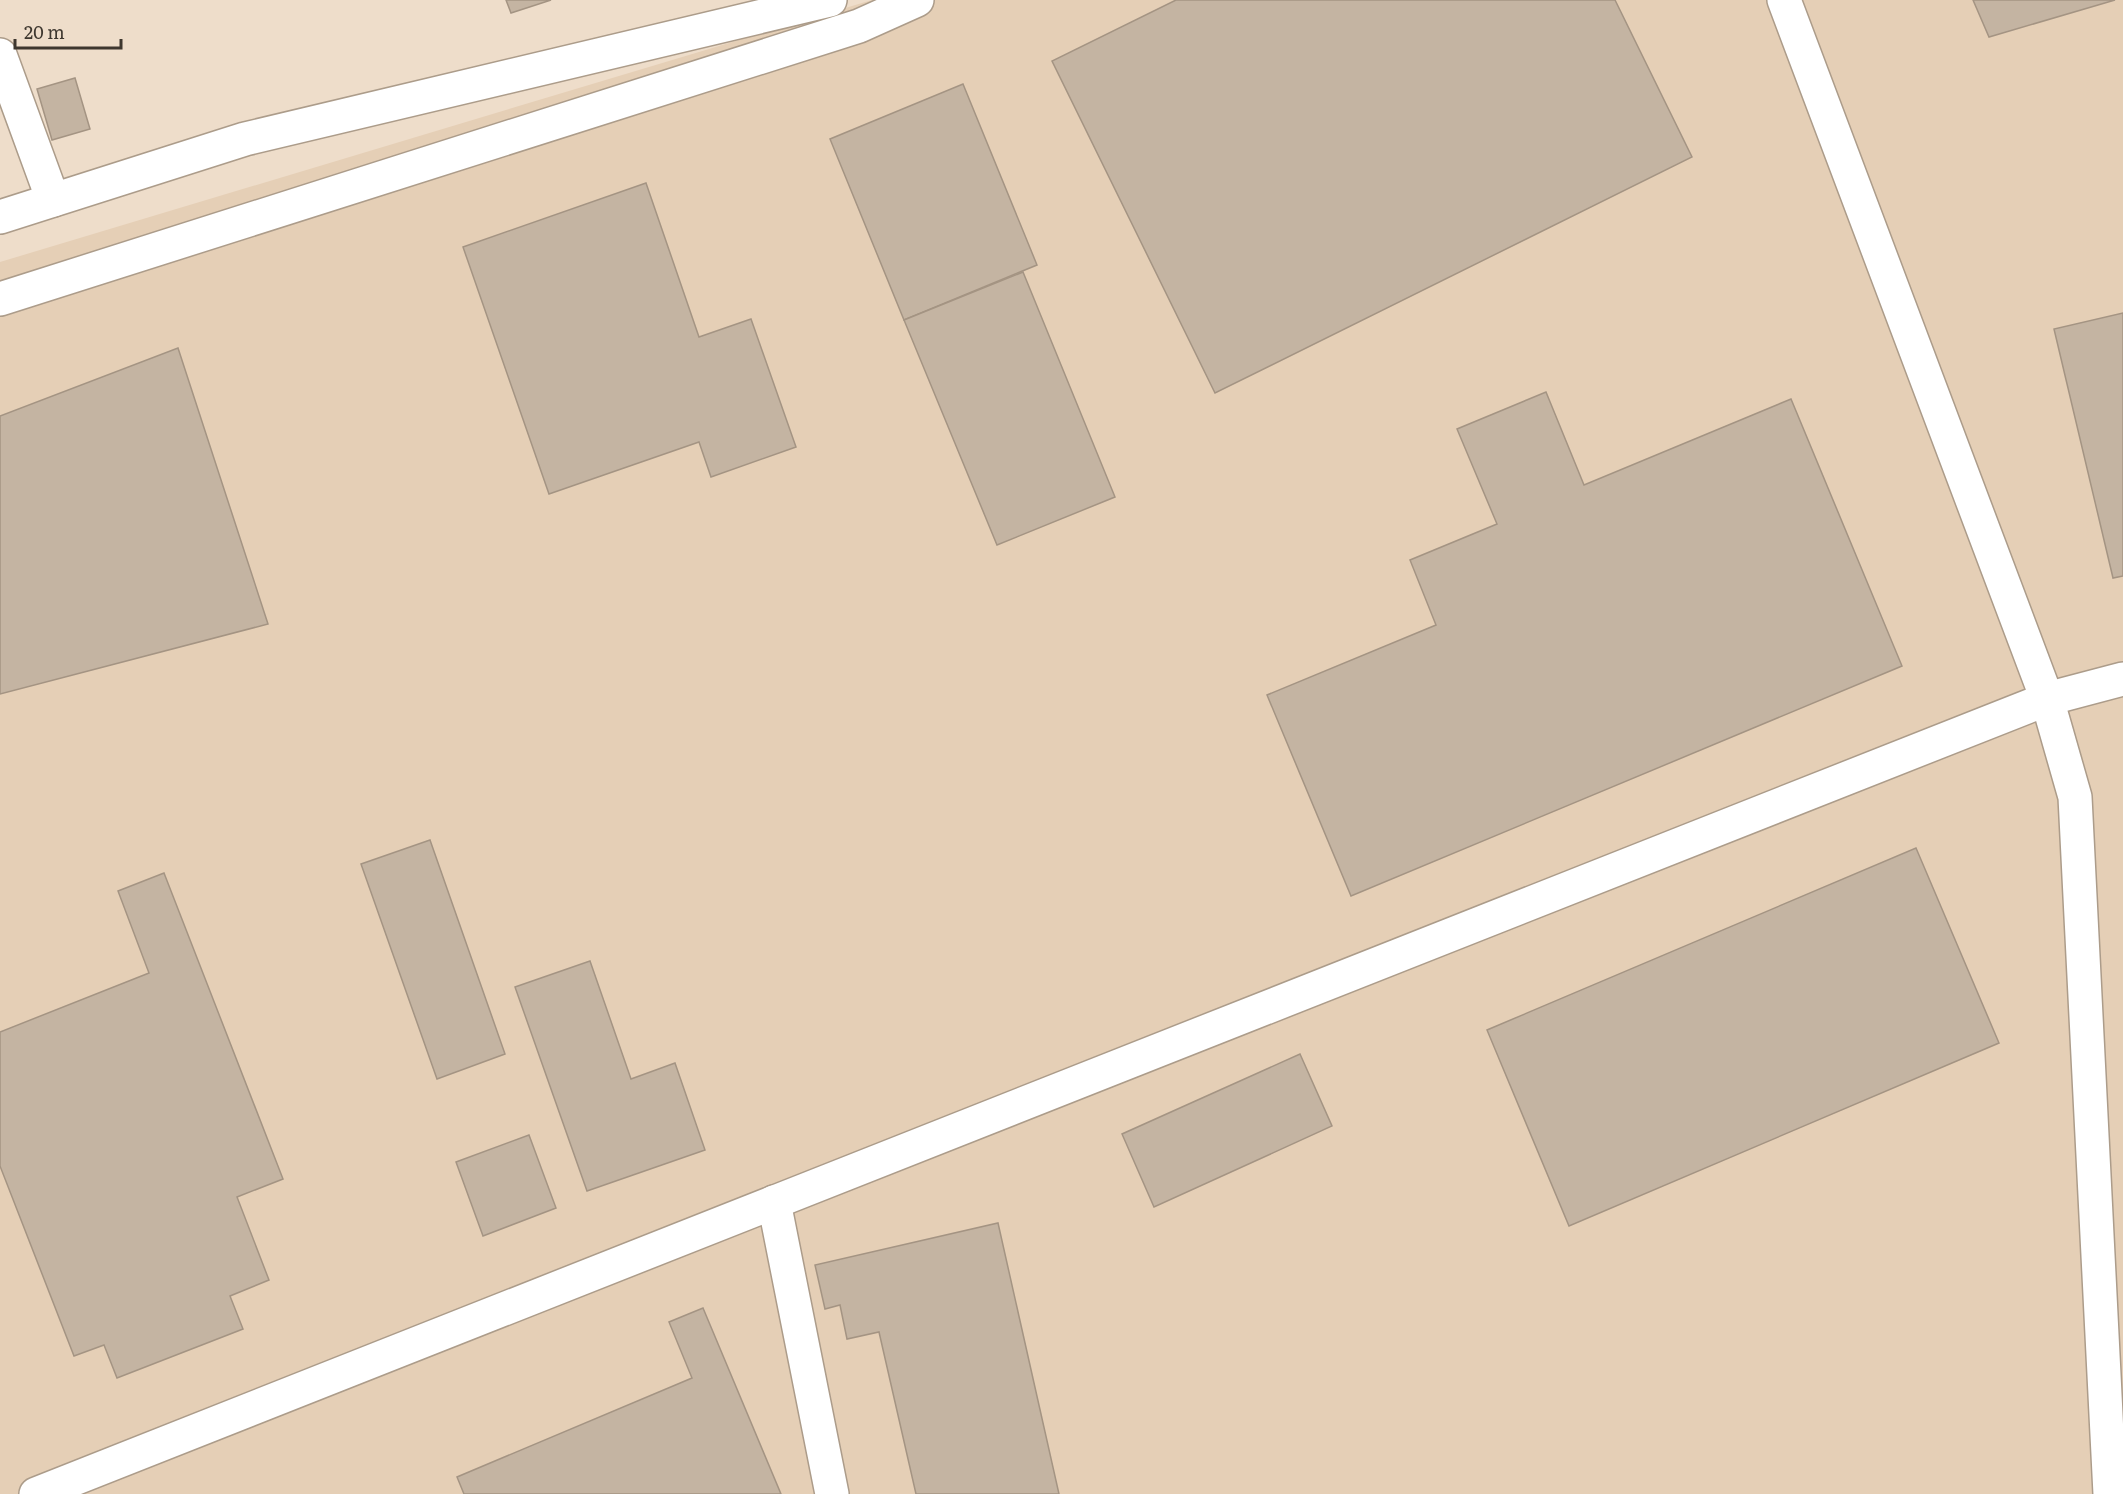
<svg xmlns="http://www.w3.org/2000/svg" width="2123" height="1494" viewBox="0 0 2123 1494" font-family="Literata,serif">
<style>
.built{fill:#e5cfb6}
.building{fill:#c4b4a2;stroke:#a49483;stroke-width:1.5}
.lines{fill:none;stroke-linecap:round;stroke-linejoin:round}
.minor-casing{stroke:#ac9c8a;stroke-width:36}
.minor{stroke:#fff;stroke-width:33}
</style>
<rect width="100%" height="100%" fill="#eeddca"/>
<polygon class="built" points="872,0 2123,0 2123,1494 0,1494 0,262"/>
<g class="building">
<polygon points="506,0 551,0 511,13"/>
<polygon points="1176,0 1615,0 1692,157 1215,393 1052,61"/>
<polygon points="1973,0 2115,0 1989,37"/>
<polygon points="75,78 90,129 52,140 37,89"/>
<polygon points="963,84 1037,265 904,320 830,139"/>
<polygon points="646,183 699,337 751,319 796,447 711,477 699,442 549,494 463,247"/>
<polygon points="1023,272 1115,497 997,545 904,320"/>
<polygon points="2123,313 2123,576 2113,578 2054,329"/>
<polygon points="178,348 268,624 0,694 0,416"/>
<polygon points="1546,392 1584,485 1791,399 1902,666 1351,896 1267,695 1436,625 1410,560 1497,524 1457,429"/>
<polygon points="430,840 505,1054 437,1079 361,864"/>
<polygon points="1916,848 1999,1043 1569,1226 1487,1030"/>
<polygon points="164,873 283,1179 237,1197 269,1280 230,1296 243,1329 117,1378 104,1345 74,1356 0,1166 0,1032 149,973 118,891"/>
<polygon points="590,961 631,1079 675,1063 705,1150 587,1191 515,987"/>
<polygon points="1300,1054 1332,1126 1154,1207 1122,1134"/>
<polygon points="529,1135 556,1208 483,1236 456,1162"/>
<polygon points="998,1223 1059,1494 916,1494 879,1332 847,1339 840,1305 825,1309 815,1265"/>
<polygon points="703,1308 781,1494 464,1494 457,1477 692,1378 669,1322"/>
</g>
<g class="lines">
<g class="minor-casing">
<g id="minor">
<polyline points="1784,0 2047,699 2075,797 2110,1494"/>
<polyline points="0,55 53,200"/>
<polyline points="0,217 245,139 830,0"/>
<polyline points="0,299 859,26 917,0"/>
<polyline points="774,1202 832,1494"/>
<polyline points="36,1494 2047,699 2123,679"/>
</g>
</g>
<use href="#minor" class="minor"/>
</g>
<path d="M15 39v9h106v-9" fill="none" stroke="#3e372f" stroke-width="3"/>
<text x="24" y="39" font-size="18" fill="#3e372f" stroke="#eeddca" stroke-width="4.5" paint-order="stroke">20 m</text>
</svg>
